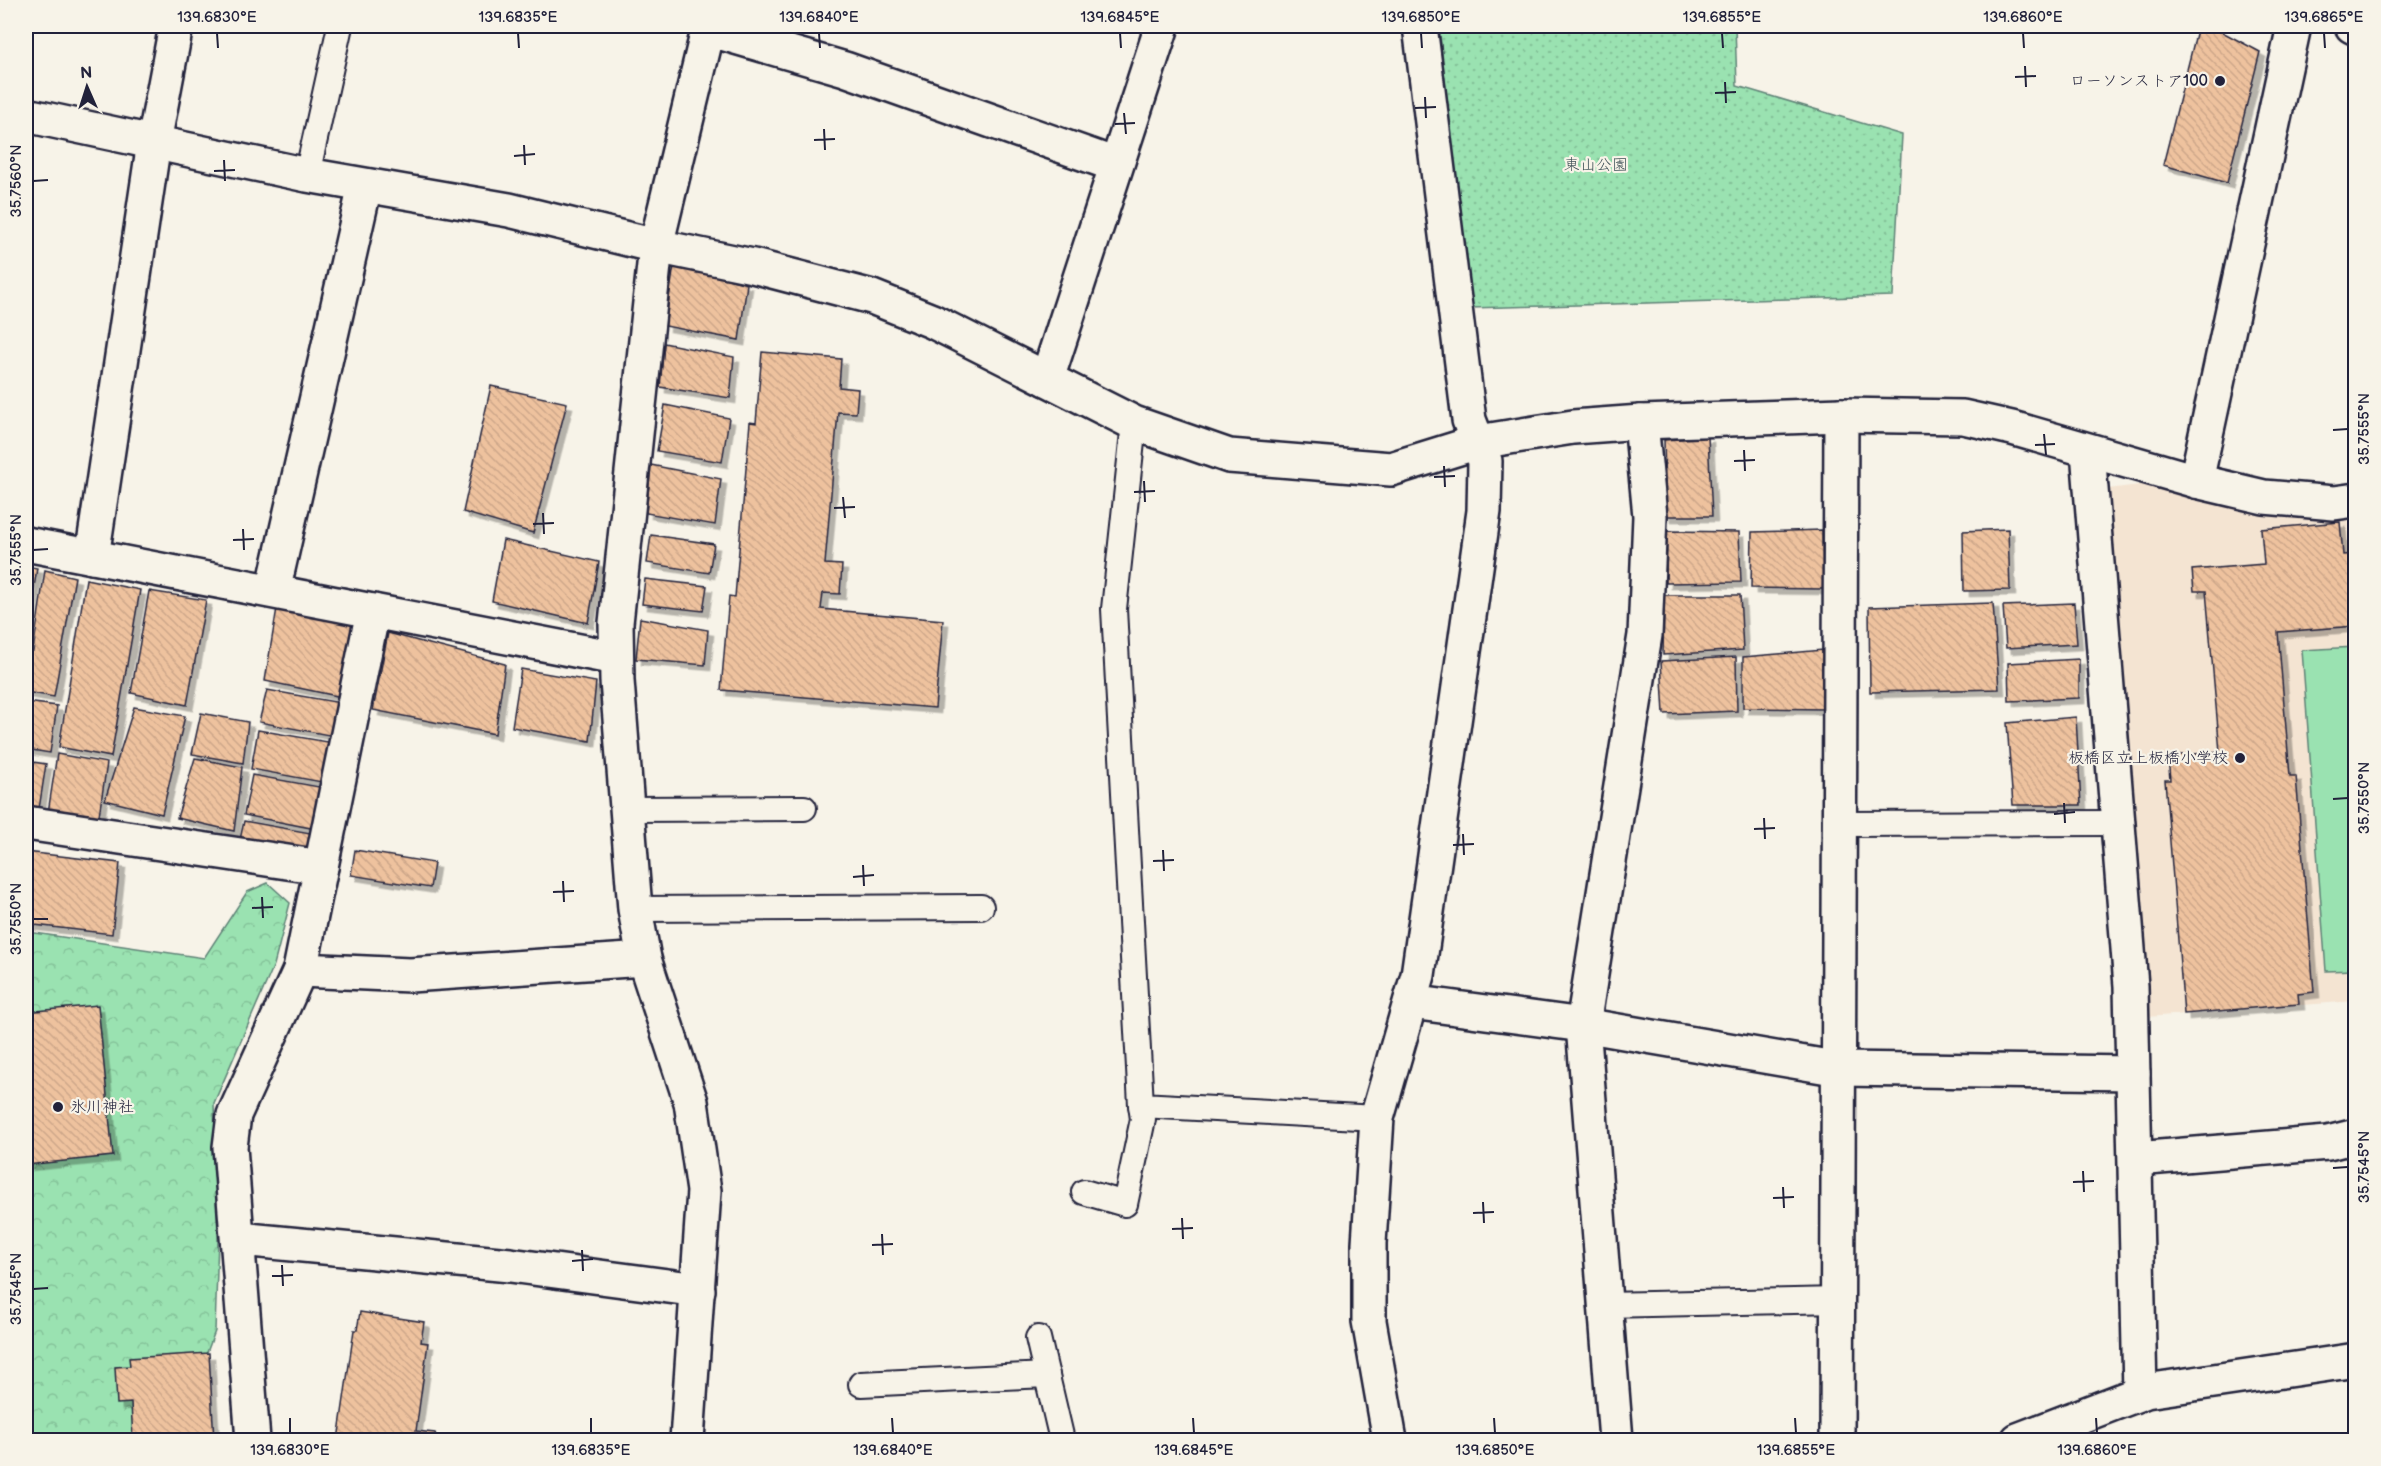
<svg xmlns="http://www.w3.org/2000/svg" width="2381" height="1466" viewBox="0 0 2381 1466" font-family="'Balsamiq Sans','Klee One',sans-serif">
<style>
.built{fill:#f4e4d2}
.forest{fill:url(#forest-crowns);stroke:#5e8276;stroke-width:1.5}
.park{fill:url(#park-dots);stroke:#5e8276;stroke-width:1.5}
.pitch{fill:#9ae2b1;stroke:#5e8276;stroke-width:1.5}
.building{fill:url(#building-back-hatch);stroke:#22223b;stroke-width:1.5;filter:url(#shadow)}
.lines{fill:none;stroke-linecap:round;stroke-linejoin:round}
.service-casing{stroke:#22223b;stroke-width:28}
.minor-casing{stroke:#22223b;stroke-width:38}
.trunk-casing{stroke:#22223b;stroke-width:38}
.service{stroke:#f7f3e8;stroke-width:24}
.minor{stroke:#f7f3e8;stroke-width:33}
.trunk{stroke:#f7f3e8;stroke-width:33}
.ticks{fill:none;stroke:#22223b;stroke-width:2}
.poi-dot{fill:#22223b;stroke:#f7f3e8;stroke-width:2}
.labels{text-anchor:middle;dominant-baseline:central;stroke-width:4.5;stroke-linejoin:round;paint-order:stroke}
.poi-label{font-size:16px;fill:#22223b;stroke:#f7f3e8;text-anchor:end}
.park-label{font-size:16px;fill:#405258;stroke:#f7f3e8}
.neatline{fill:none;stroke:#22223b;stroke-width:2}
.ticks-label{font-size:15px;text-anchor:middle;fill:#22223b}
</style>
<defs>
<pattern id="forest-crowns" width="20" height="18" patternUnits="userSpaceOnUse" patternTransform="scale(1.5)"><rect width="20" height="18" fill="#9ae2b1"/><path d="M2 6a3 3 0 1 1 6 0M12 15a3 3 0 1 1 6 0" fill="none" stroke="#84c299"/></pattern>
<pattern id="park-dots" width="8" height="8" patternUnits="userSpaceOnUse" patternTransform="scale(1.5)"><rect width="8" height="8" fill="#9ae2b1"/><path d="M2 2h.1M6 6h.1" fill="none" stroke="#84c299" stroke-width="1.8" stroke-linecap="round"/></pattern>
<pattern id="building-back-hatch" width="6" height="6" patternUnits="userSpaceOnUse" patternTransform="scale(1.5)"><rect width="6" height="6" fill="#eec29e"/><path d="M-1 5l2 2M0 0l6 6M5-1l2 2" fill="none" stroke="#cca689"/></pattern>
<filter id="shadow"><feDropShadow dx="5.5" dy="5.5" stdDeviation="0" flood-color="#0004"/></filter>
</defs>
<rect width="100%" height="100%" fill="#f7f3e8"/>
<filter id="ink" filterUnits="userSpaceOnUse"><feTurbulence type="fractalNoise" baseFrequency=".0167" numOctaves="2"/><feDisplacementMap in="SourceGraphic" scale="12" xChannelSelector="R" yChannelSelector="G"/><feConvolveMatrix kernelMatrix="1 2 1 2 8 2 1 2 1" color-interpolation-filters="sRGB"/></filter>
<g filter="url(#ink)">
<polygon class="built" points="2147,484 2355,513 2355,1001 2147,1017 2100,490"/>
<polygon class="forest" points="268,883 290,903 274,965 214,1103 218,1239 215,1331 174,1440 26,1440 26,935 35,933 204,958 247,892"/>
<polygon class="park" points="1439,26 1735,26 1737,86 1902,135 1893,296 1470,308"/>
<polygon class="pitch" points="2355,647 2355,970 2326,971 2302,650"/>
<g class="building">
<polygon points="2198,26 2211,26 2260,52 2227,183 2163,165"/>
<polygon points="674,265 747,284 739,340 665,326"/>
<polygon points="664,343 734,357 730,398 660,387"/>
<polygon points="762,352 841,359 839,387 858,389 856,413 838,412 825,564 842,565 840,594 823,593 821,609 943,620 935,708 721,690 729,596 735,597 750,422 756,423"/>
<polygon points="491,386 567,403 533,533 463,512"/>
<polygon points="665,405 729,418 722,462 657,451"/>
<polygon points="1708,437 1712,516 1666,516 1664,440"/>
<polygon points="651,465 721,479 715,525 646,513"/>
<polygon points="2340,522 2343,555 2356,554 2356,626 2278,632 2290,776 2296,776 2314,992 2298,994 2299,1004 2184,1014 2165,780 2170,780 2168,756 2220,752 2206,591 2194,591 2192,570 2264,564 2261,529"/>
<polygon points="2008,529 2010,590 1964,591 1963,531"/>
<polygon points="1822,530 1823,589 1751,588 1752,532"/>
<polygon points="1667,531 1739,532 1741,582 1666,583"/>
<polygon points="651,535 714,544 709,573 647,563"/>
<polygon points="503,540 599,562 588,623 492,601"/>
<polygon points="26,566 37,568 27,631 26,631"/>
<polygon points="45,570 75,577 54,697 26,692 26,649 33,651"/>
<polygon points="86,579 140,590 111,757 59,747"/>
<polygon points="645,579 707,586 703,611 642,604"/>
<polygon points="149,591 206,600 187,705 131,693"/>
<polygon points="1664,595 1740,595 1743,650 1663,655"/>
<polygon points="1993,603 1999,689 1870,692 1869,607"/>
<polygon points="2074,603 2077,644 2006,648 2003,606"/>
<polygon points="277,608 358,622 342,697 265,681"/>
<polygon points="640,618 708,630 705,665 636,659"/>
<polygon points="388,633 505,664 495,734 373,710"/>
<polygon points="1823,650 1827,709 1743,708 1743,657"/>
<polygon points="1736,657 1737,711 1664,714 1661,661"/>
<polygon points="2079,659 2079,698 2009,701 2008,663"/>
<polygon points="521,669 596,682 590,741 512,727"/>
<polygon points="267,690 341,703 334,736 259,722"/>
<polygon points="26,702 57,706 50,753 26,749"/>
<polygon points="134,707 185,716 162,814 105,800"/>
<polygon points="201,713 248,722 243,763 192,754"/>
<polygon points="2076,717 2081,805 2013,805 2007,723"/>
<polygon points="258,730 334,743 327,783 251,769"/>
<polygon points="57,754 107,763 98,822 48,813"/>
<polygon points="195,758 242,767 234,831 177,818"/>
<polygon points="26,761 46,764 39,809 26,807"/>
<polygon points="252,775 325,788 316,829 244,815"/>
<polygon points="244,821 316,834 312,861 238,849"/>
<polygon points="355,850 434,863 430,888 351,875"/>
<polygon points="26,852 120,863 112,934 26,924"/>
<polygon points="98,1005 113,1156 26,1165 26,1012"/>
<polygon points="360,1312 424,1322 421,1342 428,1343 416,1431 435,1433 438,1440 338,1440 354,1330 357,1330"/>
<polygon points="209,1353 214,1440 133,1440 131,1403 117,1404 115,1367 130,1366 129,1358"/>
</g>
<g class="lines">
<g class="service-casing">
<g id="service">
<polyline points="307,175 340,26"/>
<polyline points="1134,423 1114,609 1141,1105 1377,1118"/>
<polyline points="629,809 804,808"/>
<polyline points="1840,824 2118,823"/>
<polyline points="635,909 981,907"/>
<polyline points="1084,1192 1125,1204 1143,1119 1141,1105"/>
<polyline points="1605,1305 1839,1300"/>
<polyline points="1038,1338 1062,1440"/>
<polyline points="861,1384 1047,1375"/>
</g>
</g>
<g class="minor-casing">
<g id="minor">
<polyline points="708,29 845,69 1116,165"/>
<polyline points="26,115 307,175 509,210 656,246 753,266 872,297 932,321 1134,423 1229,456 1391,469 1478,442 1573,427 1641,422 1841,415 1963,417 2012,428 2196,481 2264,497 2334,503 2356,500"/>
<polyline points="1047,379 1162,26"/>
<polyline points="2088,451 2131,986 2140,1393"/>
<polyline points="2196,481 2294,26"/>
<polyline points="26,544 616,658"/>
<polyline points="92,557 154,142 176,26"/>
<polyline points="273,591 365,186"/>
<polyline points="26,823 321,867"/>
<polyline points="300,970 410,975 644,959"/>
<polyline points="1411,1002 1583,1025 1840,1069 2133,1073"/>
<polyline points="2136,1159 2328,1143 2356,1136"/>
<polyline points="239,1239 510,1265 698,1290"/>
<polyline points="253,1440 230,1147 234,1115 300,970 373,611"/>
<polyline points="687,1440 704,1191 691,1102 644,959 635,909 617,681 616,623 656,246 709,26"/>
<polyline points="1390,1440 1369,1321 1369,1243 1377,1118 1418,975 1484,511 1485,461 1469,420 1420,26"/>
<polyline points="1616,1440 1583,1025 1645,635 1650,516 1641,422"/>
<polyline points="1837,1440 1841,415"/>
<polyline points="2018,1440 2146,1391 2356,1360"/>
</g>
</g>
<g class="trunk-casing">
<polyline id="trunk" points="2352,26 2356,28"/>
</g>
<use href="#service" class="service"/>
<use href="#minor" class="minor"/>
<use href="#trunk" class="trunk"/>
</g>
</g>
<path class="ticks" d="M217,33L218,48M518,33L519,48M819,33L820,48M1120,33L1121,48M1421,33L1422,48M1722,33L1723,48M2023,33L2024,48M2324,33L2325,48M2025,66L2026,87M2015,77L2036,76M1725,82L1726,103M1715,93L1736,92M1425,97L1426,118M1415,108L1436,107M1124,113L1126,134M1115,124L1135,123M824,129L825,150M814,140L835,139M524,145L525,165M514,156L535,154M224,160L225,181M214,171L235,170M33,181L48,180M2333,430L2348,429M2044,434L2046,455M2035,445L2055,444M1744,450L1745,471M1734,461L1755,460M1444,466L1445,487M1434,477L1455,476M1144,481L1145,502M1134,492L1155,491M843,497L845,518M834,508L855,507M543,513L544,534M533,524L554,523M243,529L244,550M233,540L254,539M33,550L48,549M2333,799L2348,798M2064,803L2065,823M2054,814L2075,812M1764,818L1765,839M1754,829L1775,828M1463,834L1464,855M1453,845L1474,844M1163,850L1164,871M1153,861L1174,860M863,865L864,886M853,877L874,875M563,881L564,902M553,892L574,891M262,897L263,918M252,908L273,907M33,919H48M2333,1168L2348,1167M2083,1171L2084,1192M2073,1182L2094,1181M1783,1187L1784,1208M1773,1198L1794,1197M1483,1202L1484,1223M1473,1213L1494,1212M1182,1218L1183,1239M1172,1229L1193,1228M882,1234L883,1255M872,1245L893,1244M582,1250L583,1271M572,1261L593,1259M282,1265L283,1286M272,1276L293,1275M33,1289L48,1288M290,1418V1433M591,1418V1433M892,1418L893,1433M1193,1418L1194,1433M1494,1418L1495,1433M1795,1418L1796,1433M2096,1418L2097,1433"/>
<g class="poi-dot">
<circle cx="2220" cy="81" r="6"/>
<circle cx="2240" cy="758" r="6"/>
<circle cx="58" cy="1107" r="6"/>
</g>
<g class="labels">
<g class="poi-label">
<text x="2208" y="81">ローソンストア100</text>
<text x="2228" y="758">板橋区立上板橋小学校</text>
<text x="70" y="1107" text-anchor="start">氷川神社</text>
</g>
<g class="park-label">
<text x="1596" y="165">東山公園</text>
</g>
</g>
<rect width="2381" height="1466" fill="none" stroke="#f7f3e8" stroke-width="66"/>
<g transform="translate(87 87) rotate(357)" stroke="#f7f3e8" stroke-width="4.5" paint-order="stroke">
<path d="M0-4.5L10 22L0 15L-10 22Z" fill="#22223b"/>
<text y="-9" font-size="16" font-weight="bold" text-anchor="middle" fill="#22223b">N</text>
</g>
<rect x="33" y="33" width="2315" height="1400" class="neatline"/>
<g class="ticks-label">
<text x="217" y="22">139.6830°E</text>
<text x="518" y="22">139.6835°E</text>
<text x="819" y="22">139.6840°E</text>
<text x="1120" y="22">139.6845°E</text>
<text x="1421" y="22">139.6850°E</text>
<text x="1722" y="22">139.6855°E</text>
<text x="2023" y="22">139.6860°E</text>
<text x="2324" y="22">139.6865°E</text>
<text transform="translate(16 181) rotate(-90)" y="5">35.7560°N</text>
<text transform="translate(2364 429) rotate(-90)" y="5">35.7555°N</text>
<text transform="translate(16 550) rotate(-90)" y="5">35.7555°N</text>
<text transform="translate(2364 798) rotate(-90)" y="5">35.7550°N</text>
<text transform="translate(16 919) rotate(-90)" y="5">35.7550°N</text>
<text transform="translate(2364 1167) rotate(-90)" y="5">35.7545°N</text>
<text transform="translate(16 1289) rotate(-90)" y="5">35.7545°N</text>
<text x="290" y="1455">139.6830°E</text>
<text x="591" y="1455">139.6835°E</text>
<text x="893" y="1455">139.6840°E</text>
<text x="1194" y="1455">139.6845°E</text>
<text x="1495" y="1455">139.6850°E</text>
<text x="1796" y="1455">139.6855°E</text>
<text x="2097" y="1455">139.6860°E</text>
</g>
</svg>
